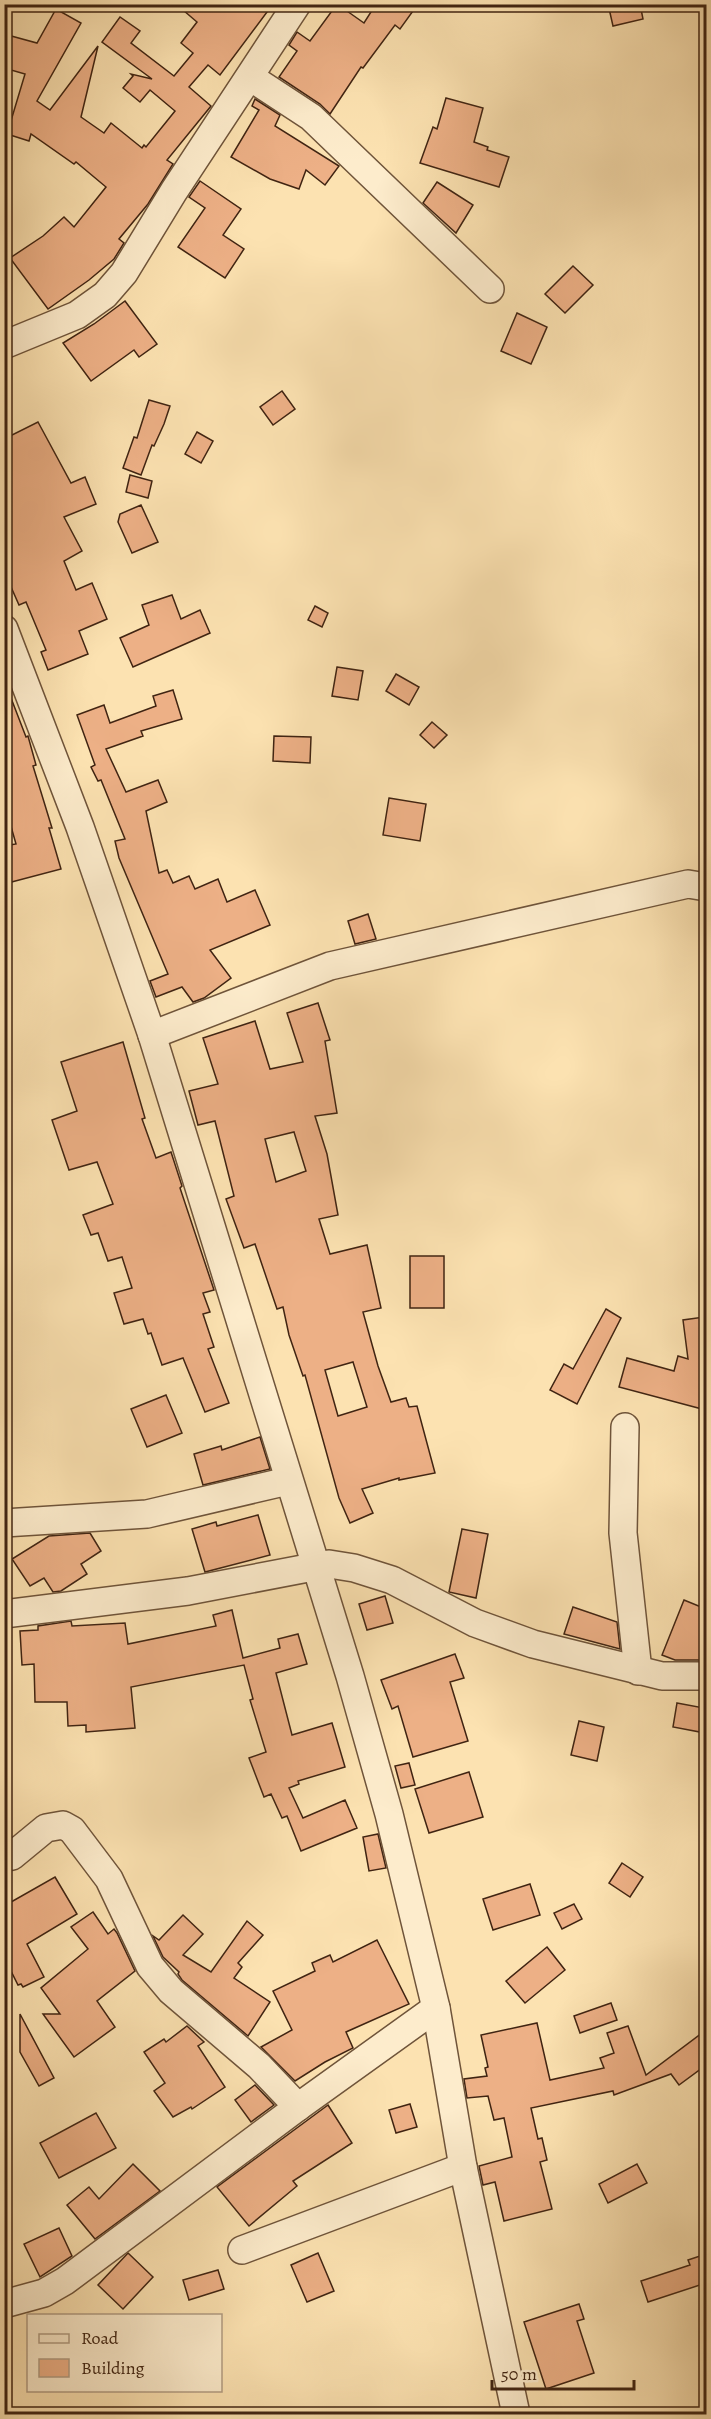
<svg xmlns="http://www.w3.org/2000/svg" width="711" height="2419" viewBox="0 0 711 2419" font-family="Alegreya,serif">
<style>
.building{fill:#edb086;stroke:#402412;stroke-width:1.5;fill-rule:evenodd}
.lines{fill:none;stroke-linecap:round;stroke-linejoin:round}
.minor-casing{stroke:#6f543a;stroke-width:30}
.minor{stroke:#fdeccc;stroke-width:27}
</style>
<rect width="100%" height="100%" fill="#fce2b1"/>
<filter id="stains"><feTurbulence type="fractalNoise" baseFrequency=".00333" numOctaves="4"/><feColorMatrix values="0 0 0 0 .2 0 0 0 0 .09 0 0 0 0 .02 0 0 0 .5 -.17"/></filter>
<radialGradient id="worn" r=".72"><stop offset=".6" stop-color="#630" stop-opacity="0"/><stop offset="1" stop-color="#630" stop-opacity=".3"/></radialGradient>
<g class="building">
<polygon points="176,4 273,4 220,75 208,65 189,87 211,106 167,160 173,164 148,204 119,239 124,243 114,259 89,280 48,309 10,258 43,236 64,217 74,227 106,187 76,162 74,164 31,134 29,141 7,134 25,74 4,68 4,34 37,43 56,9 81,23 37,101 50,110 98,46 81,117 104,133 111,123 142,148 144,145 146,147 175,111 150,90 140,102 123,88 133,76 131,74 152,79 102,42 120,17 140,31 131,43 174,76 193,53 181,43 197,22"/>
<polygon points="337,4 364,23 376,4 418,4 400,29 395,25 363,68 361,67 330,114 320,104 279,77 297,51 289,45 297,32 310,41"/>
<polygon points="608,4 640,4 643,19 613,26"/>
<polygon points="446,98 483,108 474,142 488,147 487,150 509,157 499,187 420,163 433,127 437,129"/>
<polygon points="255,99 280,115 275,126 339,166 325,185 306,170 299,189 270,179 231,157 259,110 252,106"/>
<polygon points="200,181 241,209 223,235 244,249 225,278 178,247 205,208 189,197"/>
<polygon points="437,182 473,205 456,233 423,203"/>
<polygon points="573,266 593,285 565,313 545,294"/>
<polygon points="125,301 157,344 139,357 134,350 91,381 63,343 94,324"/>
<polygon points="517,313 547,327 531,364 501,351"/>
<polygon points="282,391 295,409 273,425 260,407"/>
<polygon points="149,400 170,406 164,424 154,446 152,445 141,475 123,468 134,437 137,438"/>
<polygon points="38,422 71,483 85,477 96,504 64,517 82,551 64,561 76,590 92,583 107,619 79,631 88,654 48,670 41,652 46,650 26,602 19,605 4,571 4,439"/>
<polygon points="197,432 213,441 201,463 185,454"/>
<polygon points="130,475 152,481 148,498 126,492"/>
<polygon points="141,505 158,542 132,553 118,522 120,514"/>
<polygon points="172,595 181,619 200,610 210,633 133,667 120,638 149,625 142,605"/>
<polygon points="315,606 328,613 322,627 308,620"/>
<polygon points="337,667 363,671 358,700 332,696"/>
<polygon points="396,674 419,687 409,705 386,691"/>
<polygon points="6,685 26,737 28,736 36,765 33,766 52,828 49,828 61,869 4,884 4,846 16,844 4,802"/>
<polygon points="173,690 182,719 141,731 143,736 106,749 126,792 158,780 167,802 146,811 159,873 167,870 173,883 189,876 195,889 218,879 227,902 255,890 270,925 210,950 231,978 204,998 193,1002 182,987 156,997 150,981 168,974 119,858 115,841 125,839 101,780 98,781 91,767 95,765 77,715 104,705 110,723 156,706 153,696"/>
<polygon points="432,722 447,735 434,748 420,735"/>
<polygon points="274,736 311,737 310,763 273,761"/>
<polygon points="389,798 426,804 420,841 383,835"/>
<polygon points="368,914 376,939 355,944 348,921"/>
<path d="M318,1003L330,1040L325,1041L337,1113L315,1116L327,1154L338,1215L319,1219L330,1254L367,1245L381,1308L363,1312L378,1366L391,1402L406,1398L409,1407L417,1406L435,1473L399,1480V1478L362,1489L373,1513L350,1523L339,1498L305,1375L303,1376L289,1335L283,1307L277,1309L255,1244L244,1248L226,1199L234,1196L215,1121L198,1125L189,1091L218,1084L203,1038L255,1021L270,1069L303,1062L287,1013ZM294,1132L306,1171L276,1182L265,1139ZM353,1362L367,1407L338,1416L325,1370Z"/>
<polygon points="123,1042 145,1118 142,1119 156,1158 171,1152 182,1186 180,1188 214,1290 203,1293 210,1312 203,1314 214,1347 208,1349 229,1403 205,1412 183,1358 162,1365 151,1333 148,1334 143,1319 124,1324 114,1293 132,1288 122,1257 108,1261 98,1233 91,1235 83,1215 113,1204 97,1162 69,1170 52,1120 77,1111 61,1062"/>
<rect x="410" y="1256" width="34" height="52"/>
<polygon points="606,1309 621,1318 577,1404 550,1390 564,1364 573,1369"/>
<polygon points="704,1317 706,1391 702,1409 619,1387 627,1358 674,1371 678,1356 688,1359 683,1320"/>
<polygon points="166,1395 182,1433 147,1447 131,1409"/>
<polygon points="260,1437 270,1469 203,1485 194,1454 221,1446 222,1450"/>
<polygon points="258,1515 270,1555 205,1572 192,1529 216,1522 217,1526"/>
<polygon points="462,1529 488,1534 476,1598 449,1592"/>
<polygon points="90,1533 101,1551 81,1564 87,1574 61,1591 53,1592 44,1578 30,1586 12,1559 49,1536"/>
<polygon points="385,1596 393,1623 367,1630 359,1604"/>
<polygon points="684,1600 706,1609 706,1645 700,1660 675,1660 662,1655"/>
<polygon points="573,1607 617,1622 620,1649 564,1634"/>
<polygon points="232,1610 243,1658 280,1648 278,1639 298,1634 307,1664 276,1673 292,1735 332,1723 345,1767 298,1781 299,1784 289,1788 303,1818 345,1800 357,1828 301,1851 287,1816 282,1818 271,1794 264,1797 249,1758 266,1752 250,1700 253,1699 244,1665 131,1687 135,1728 86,1732 86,1725 68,1726 67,1702 35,1702 34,1664 22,1665 20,1631 38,1630 38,1626 71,1621 72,1626 125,1623 128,1644 216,1626 213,1615"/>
<polygon points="455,1654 464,1678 450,1682 468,1741 413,1757 398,1706 392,1709 381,1680"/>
<polygon points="677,1703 704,1708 700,1732 673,1727"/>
<polygon points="579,1721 604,1727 597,1761 571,1755"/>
<polygon points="409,1763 415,1785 401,1788 395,1766"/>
<polygon points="469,1772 483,1817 429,1833 415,1789"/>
<polygon points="378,1834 386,1868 369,1871 363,1837"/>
<polygon points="622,1863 643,1877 630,1897 609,1883"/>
<polygon points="55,1877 77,1914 27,1944 44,1977 23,1987 21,1984 18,1985 4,1957 4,1906"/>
<polygon points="530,1884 540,1915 493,1930 483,1899"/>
<polygon points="574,1904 582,1919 562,1929 554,1913"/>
<polygon points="93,1912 108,1934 114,1929 117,1933 135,1971 97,2001 115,2027 74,2057 43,2014 60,2014 41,1988 88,1949 71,1927"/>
<polygon points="183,1915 203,1934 183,1955 211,1972 247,1921 263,1935 238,1963 242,1967 234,1978 270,2002 248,2036 182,1980 178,1974 179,1972 163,1957 153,1936 159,1940"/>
<polygon points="377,1940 409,2004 346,2032 353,2048 325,2062 295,2081 261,2047 292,2030 273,1991 315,1971 312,1963 330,1955 333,1962"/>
<polygon points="547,1947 565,1970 525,2003 506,1981"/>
<polygon points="611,2003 617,2020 580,2033 574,2016"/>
<polygon points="20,2014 54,2078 39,2086 20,2052"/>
<polygon points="537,2023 550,2080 604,2068 600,2058 614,2053 607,2033 628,2026 646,2075 706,2030 706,2065 679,2085 671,2074 614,2095 613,2091 531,2108 538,2139 542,2138 547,2160 540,2162 552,2209 504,2221 495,2182 483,2185 479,2166 512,2157 504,2118 494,2120 488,2096 467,2098 464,2079 487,2076 485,2068 488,2067 481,2035"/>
<polygon points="187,2026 204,2042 198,2046 225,2087 192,2109 191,2107 173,2117 154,2091 165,2083 144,2052 164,2039 166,2042"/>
<polygon points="255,2085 274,2105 251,2122 235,2100"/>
<polygon points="410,2104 417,2127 396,2133 389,2110"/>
<polygon points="328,2105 352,2143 293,2181 297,2186 249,2226 217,2187"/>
<polygon points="96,2113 116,2148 59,2178 40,2143"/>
<polygon points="133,2164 160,2191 95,2239 67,2205 89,2187 99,2199"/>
<polygon points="637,2164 647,2183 608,2203 599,2184"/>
<polygon points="59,2228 72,2256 40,2277 24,2244"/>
<polygon points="128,2253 153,2277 123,2309 98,2285"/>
<polygon points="318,2253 334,2291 307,2302 291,2265"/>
<polygon points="706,2254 706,2283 648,2302 641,2281 690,2265 688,2260"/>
<polygon points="218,2270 224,2289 189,2300 183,2280"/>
<polygon points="579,2304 584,2319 577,2321 594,2373 546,2389 524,2322"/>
</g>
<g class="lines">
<g class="minor-casing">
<g id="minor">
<polyline points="250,77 311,117 490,289"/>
<polyline points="4,345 77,315 105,295 124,273 174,191 297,4"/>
<polyline points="4,629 80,827 152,1035 350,1676 389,1814 436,2008 463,2167 516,2414"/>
<polyline points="152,1035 330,966 688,884 706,887"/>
<polyline points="625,1427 623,1533 638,1671"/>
<polyline points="4,1523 147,1514 288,1481"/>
<polyline points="4,1614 188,1591 329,1564 354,1568 392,1580 475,1623 533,1644 662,1676 706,1676"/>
<polyline points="4,1857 12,1856 46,1828 63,1825 72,1830 109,1879 150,1966 171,1991 259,2066 298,2107"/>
<polyline points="242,2250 463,2167"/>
<polyline points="4,2304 44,2293 65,2281 298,2107 436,2008"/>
</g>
</g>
<use href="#minor" class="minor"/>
</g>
<rect width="711" height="2419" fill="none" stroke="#fce2b1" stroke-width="24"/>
<rect x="6" y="6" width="699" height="2407" fill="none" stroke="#402412" stroke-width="3"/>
<rect x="12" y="12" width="687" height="2395" fill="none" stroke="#402412" stroke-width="1.5"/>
<rect x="27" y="2314" width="195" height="78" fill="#fdeccc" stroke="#b19c82" stroke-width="1.5"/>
<rect x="39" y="2334" width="30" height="9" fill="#fdeccc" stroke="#b19c82" stroke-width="1.5"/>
<text x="81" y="2344" font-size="18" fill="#402412">Road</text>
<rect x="39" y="2359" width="30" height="18" fill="#edb086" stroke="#b19c82" stroke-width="1.5"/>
<text x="81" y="2374" font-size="18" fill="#402412">Building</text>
<path d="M492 2380v9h142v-9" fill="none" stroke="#402412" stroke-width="3"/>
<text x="501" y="2380" font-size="18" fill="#402412" stroke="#fdeccc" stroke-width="4.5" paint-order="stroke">50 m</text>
<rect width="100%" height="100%" filter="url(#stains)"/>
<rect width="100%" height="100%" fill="url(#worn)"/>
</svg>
